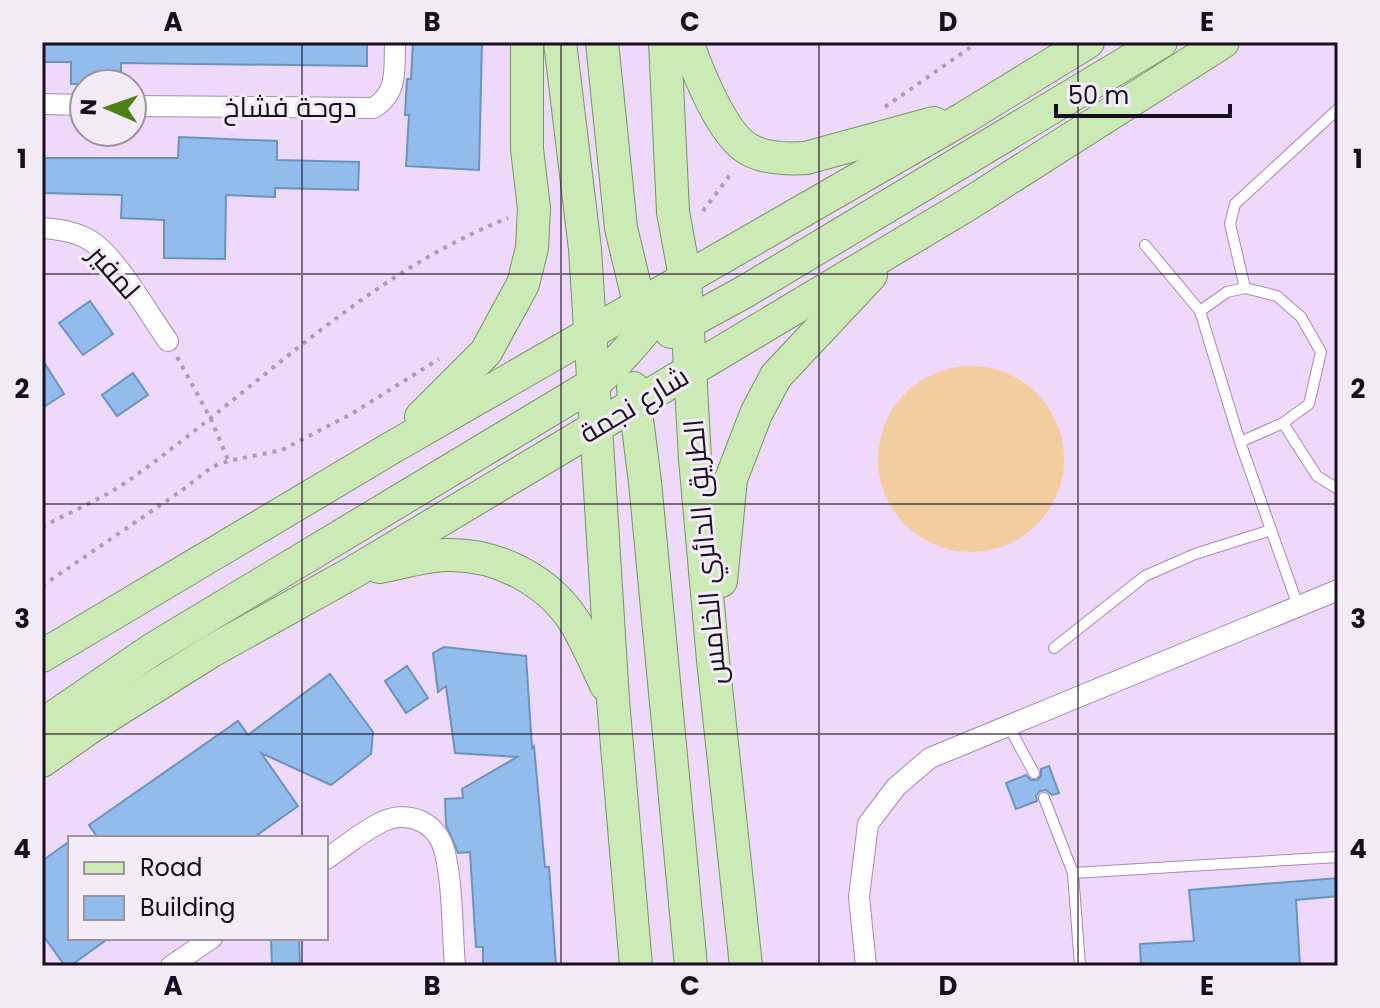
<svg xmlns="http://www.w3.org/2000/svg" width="1380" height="1008" viewBox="0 0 1380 1008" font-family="Poppins,Cairo,sans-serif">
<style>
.green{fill:#f1cda0}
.building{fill:#92bcec;stroke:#6a93c1;stroke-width:2}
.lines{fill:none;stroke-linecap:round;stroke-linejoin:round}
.lane-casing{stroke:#a887bb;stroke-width:12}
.street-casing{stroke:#a887bb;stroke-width:22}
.primary-casing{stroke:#779462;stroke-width:34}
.path{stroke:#ae9bb8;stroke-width:4;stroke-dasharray:4 6;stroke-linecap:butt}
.lane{stroke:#fff;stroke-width:10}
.street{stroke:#fff;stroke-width:20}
.primary{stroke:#cceab6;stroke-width:32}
.grid{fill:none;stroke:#190d20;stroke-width:2;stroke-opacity:0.55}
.labels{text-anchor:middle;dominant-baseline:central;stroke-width:6;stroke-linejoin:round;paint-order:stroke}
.street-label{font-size:28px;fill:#190d20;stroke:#f3ecf7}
.neatline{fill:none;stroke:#190d20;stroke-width:3}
.grid-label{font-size:26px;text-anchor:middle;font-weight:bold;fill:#190d20}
</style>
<rect width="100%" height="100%" fill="#eed9fa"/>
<circle class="green" cx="971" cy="459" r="93"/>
<g class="building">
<polygon points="42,42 367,42 367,66 121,63 121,84 71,84 71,62 42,62"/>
<polygon points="413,42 482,42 479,170 406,166 409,115 405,115 407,79 411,79"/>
<polygon points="179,137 277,141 277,160 359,162 358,190 275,188 275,197 226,195 225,259 164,258 164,220 121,218 122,195 42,193 42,158 178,158"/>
<polygon points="90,301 113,334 83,355 59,323"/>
<polygon points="42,359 64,394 42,408"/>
<polygon points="133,373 148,395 117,416 102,395"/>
<polygon points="444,647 526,656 532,748 534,746 545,867 549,867 556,966 483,966 483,947 476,947 470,852 458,853 446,825 445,799 463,798 462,789 517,757 455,753 446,686 438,692 433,653"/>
<polygon points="407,666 428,698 406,713 385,681"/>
<polygon points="330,674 373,732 371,754 331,785 261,753 298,806 253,838 98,838 89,825 238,721 248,735"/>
<polygon points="1049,766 1059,793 1052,795 1046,790 1040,791 1036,796 1037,801 1016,809 1006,783 1026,775 1031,780 1037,780 1041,776 1041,769"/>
<polygon points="70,841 70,938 109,938 70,966 65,966 42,934 42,861"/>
<polygon points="1338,878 1338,896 1296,900 1300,966 1141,966 1140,944 1194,941 1189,890"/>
<polygon points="299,938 300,966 272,966 271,939"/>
</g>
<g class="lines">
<g class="lane-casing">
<g id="lane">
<polyline points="1145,245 1200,311"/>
<polyline points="1245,288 1230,224 1235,204 1338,109"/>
<polyline points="1283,423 1317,476 1338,489"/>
<polyline points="1240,442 1283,423 1309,404 1321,352 1301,317 1277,296 1245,288 1227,292 1200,311 1240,442 1298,606"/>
<polyline points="1054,648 1145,576 1195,554 1271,530"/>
<polyline points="1008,725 1034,773"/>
<polyline points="1044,798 1073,873 1080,966"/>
<polyline points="1073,873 1338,857"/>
</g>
</g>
<g class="street-casing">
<g id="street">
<polyline points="42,104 84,105"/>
<path d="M132,106L373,108C399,93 394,68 395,42"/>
<path d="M42,228C58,229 77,232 91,241C117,257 149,315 168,341"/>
<path d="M326,859C343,848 360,833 378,824C406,808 438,821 445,853C453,887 452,931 455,966"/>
<polyline points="171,966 212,938"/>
<polyline points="866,966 859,897 868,824 896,787 930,758 1338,590"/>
</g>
</g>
<g class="primary-casing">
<g id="primary">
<polyline points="560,42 585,249 613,700 636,966"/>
<polyline points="602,42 621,228 639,303 648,321"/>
<polyline points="665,42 673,212 685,277 695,459 713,660 746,966"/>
<path d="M687,42C697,70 723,137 750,150C766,159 789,159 806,158L934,123"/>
<polyline points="671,332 746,291 1161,42"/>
<polyline points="633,388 645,482 691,966"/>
<polyline points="421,417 486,352 523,284 532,248 534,208 527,149 527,42"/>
<path d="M379,567C401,563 423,556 445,555C496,553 549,580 576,624C587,643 596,664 606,685"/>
<polyline points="721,581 731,479 756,414 776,376 871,275"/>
<polyline points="42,656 393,447 964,118 1088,42"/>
<path d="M42,725L153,649L595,383C627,354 653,322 678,286"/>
<polyline points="42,761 92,726 210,652 352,573 967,205 1223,42"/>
</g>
</g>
<g class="path">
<polyline points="885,107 978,42"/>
<polyline points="703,211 733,171"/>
<polyline points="177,357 211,419 228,460"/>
<path d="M42,527C70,512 102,499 128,481C254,392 362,276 508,218"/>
<polyline points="42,586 181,491 212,467 228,461 282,450 353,413 439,359"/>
</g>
<use href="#lane" class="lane"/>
<use href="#street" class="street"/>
<use href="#primary" class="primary"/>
</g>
<path class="grid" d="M302,42V838M561,42V966M819,42V966M1078,42V966M42,274H1338M42,504H1338M42,734H1338M302,938V966"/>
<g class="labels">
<g class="street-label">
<text x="290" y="107">دوحة فشاخ</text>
<text transform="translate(114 272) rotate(49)">لمفير</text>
<text transform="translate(634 405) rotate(-31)">شارع نجمة</text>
<text transform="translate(705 552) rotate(-95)">الطريق الدائري الخامس</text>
</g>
</g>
<rect width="1380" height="1008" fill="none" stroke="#f3ecf7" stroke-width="88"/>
<rect x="68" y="836" width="260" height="104" fill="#f3ecf7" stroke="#9c93a1" stroke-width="2"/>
<rect x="84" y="862" width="40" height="12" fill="#cceab6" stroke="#9c93a1" stroke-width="2"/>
<text x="140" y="876" font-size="24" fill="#190d20">Road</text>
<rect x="84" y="896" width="40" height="24" fill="#92bcec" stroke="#9c93a1" stroke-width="2"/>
<text x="140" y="916" font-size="24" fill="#190d20">Building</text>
<g transform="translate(108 108) rotate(272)"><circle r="38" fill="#f3ecf7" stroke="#9c93a1" stroke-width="2"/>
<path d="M0-6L14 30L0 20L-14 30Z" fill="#4d8013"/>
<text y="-12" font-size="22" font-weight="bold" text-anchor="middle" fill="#190d20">N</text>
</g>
<path d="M1056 104v12h174v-12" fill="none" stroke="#190d20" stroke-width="4"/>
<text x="1068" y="104" font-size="24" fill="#190d20" stroke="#f3ecf7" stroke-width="6" paint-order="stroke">50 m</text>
<rect x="44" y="44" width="1292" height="920" class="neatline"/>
<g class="grid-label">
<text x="173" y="31">A</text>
<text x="432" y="31">B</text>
<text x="690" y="31">C</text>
<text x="948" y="31">D</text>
<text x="1207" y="31">E</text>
<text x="22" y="168">1</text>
<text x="1358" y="168">1</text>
<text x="22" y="398">2</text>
<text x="1358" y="398">2</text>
<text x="22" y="628">3</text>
<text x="1358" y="628">3</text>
<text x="22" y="858">4</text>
<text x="1358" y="858">4</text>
<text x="173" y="995">A</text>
<text x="432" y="995">B</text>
<text x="690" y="995">C</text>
<text x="948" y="995">D</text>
<text x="1207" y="995">E</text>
</g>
</svg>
